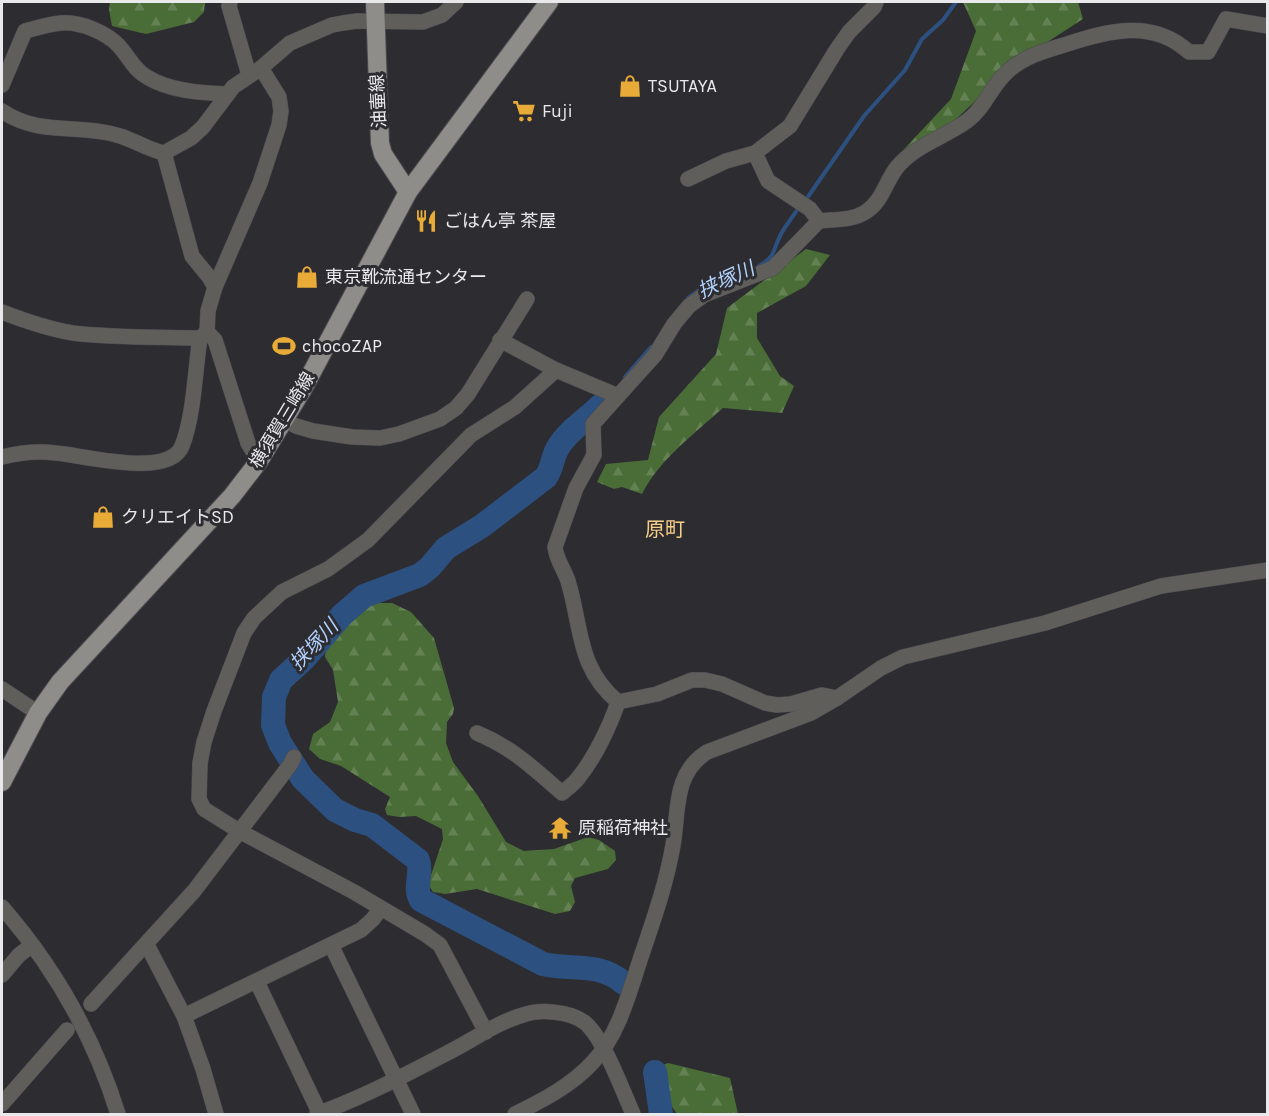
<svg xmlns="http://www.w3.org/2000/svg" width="1269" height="1116" viewBox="0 0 1269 1116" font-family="Karla,'Noto Sans JP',sans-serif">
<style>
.forest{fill:url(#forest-firs)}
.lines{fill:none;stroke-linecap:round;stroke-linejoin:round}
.stream{stroke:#2c507f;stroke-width:4}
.river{stroke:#2c507f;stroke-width:24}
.minor-casing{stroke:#4b4a4f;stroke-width:16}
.major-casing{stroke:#4b4a4f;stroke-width:20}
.minor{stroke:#5f5e5b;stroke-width:15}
.major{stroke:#8f8d89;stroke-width:18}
.labels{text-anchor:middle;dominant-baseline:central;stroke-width:6;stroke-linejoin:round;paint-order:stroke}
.poi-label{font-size:18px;fill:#e9e9ec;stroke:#2d2c31;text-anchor:start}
.street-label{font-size:18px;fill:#e9e9ec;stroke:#2d2c31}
.water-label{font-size:20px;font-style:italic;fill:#b1d1fd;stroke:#2d2c31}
.neighbourhood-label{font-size:20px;fill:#f8ce88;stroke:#2d2c31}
</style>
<defs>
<pattern id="forest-firs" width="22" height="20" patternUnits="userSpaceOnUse" patternTransform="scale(1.5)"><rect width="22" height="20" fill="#4a6c37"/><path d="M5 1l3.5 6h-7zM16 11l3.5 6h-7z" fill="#648154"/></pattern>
</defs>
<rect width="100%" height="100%" fill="#2d2c31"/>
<g class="forest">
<polygon points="110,2 205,2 204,12 194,22 146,34 112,26 109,10"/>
<polygon points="963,2 1078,2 1083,19 1018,61 938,136 891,163 951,99 976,31"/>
<path d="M806,249L830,255L806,286L757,313V338L780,376L794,386L782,413L723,408C694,434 660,459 642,494L622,487L614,489L597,482L606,464L648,460L659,417L716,354L727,308Z"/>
<polygon points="369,603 392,603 411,612 434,638 454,708 453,714 447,722 446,743 453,762 478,796 506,842 524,851 554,849 588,837 599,840 615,851 616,860 608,869 575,878 571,886 575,902 570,911 555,914 477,889 445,894 433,892 428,884 443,839 442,829 416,816 399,817 387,815 385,809 390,797 341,766 320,759 309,749 313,734 330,722 338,702 333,670 325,657 326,649 335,632"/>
<polygon points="668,1063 730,1078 738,1114 677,1114 648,1071"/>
</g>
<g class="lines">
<g class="stream">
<polyline points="805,201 864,116 905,70 922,39 943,20 956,2"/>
<path d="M759,266C776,256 772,252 780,236C785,226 793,217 799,207"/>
<polyline points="688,298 701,289"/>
<polyline points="625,377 651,347"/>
</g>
<g class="river">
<path d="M600,406C587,419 568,431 559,446C552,456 553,467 546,477L482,526L446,548L430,567L420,575L364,596L342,615L304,659L281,680L274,697L273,725L280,743L303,779L335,810L355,820L372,825L418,860C423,873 413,887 421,900L543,964C574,971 596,961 624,983"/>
<polyline points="655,1072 661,1114"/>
</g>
<g class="minor-casing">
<g id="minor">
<polyline points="230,2 229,6 249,75"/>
<path d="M2,85L25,31C36,28 49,24 61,23C80,21 107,33 119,46C129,57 134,70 147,77C169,91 202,93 228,94"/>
<path d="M2,111C40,137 80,123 120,136C136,141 147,149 164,153L191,138L203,127L233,87L261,68L290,43L332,25L343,23L357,21L423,22L442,15L456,2"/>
<polyline points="164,153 192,256 209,277 215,287"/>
<polyline points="755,153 768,181 810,209 819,221"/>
<polyline points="688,179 726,161 755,153 790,126 837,49 849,32 874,7 876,2"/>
<path d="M2,312C25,321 48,329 73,333C115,338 158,337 200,338"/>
<path d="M500,340L556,370L618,396L655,355L674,324L689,306L704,295L773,268L819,221C835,219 853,221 867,211C883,200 886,180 898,166C916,145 945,137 967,121C985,108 991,86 1007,72C1023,57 1044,51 1064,45C1107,31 1152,18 1189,52H1208L1226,19L1268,26"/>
<path d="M618,396L593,424L594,455L576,488L555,547C556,559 564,569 568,581C582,627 577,668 618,702L657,694L692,680H705L722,684L765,703L777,705L791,704L822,695L837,698"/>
<polyline points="285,420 296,426 313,431 352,437 380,438 399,434 440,419 456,408 468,394 527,299"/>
<path d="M2,457C18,453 39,451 56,453C82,455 169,479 182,446C194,416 195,370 200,338L207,332"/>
<polyline points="259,461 248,443 215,340 207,332 208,311 215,287 260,183 279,125 281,111 279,97 261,68"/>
<polyline points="2,689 38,713"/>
<path d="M477,733C513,748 533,768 562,793C568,788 575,783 579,777C595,757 610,726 618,702"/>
<path d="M2,907C55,968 94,1037 118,1114"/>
<polyline points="147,945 184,1016 203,1069 216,1114"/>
<polyline points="331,945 413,1114"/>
<polyline points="2,975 19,955 32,945"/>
<polyline points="257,982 320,1114"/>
<polyline points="91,1004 194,891 290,765 294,757"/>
<polyline points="184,1016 361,930 373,919 381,908"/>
<polyline points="486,1032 440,945 425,934 354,892 239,831 204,809 199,799 200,763 204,742 214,711 244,633 254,618 282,592 328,569 368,540 471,435 515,407 556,370"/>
<polyline points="2,1104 67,1030"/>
<path d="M317,1114C364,1097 409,1073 453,1050C476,1038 498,1022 523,1015C540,1009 569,1011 584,1022C603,1036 623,1092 633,1114"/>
<path d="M515,1114C543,1100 571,1086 593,1062C618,1035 628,997 639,963C652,924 666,886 673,845C679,810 673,774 707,752L811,713L837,698L881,668L903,657L1045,623L1161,586L1268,570"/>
</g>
</g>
<g class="major-casing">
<g id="major">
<polyline points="375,2 380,143 383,154 408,192"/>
<polyline points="2,782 38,713 60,682 232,496 259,461 304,387 408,192 549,2"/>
</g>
</g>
<use href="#minor" class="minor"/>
<use href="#major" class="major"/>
</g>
<defs>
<g id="shop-bare" transform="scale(1.8)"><path d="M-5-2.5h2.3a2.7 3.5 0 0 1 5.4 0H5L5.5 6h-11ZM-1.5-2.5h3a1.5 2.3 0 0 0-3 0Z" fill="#e8ab37" stroke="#2d2c31" stroke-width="2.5" paint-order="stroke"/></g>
<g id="supermarket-bare" transform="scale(1.8)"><path d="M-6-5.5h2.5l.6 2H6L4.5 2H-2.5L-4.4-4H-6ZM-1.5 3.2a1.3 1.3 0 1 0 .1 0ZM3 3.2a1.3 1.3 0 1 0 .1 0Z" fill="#e8ab37" stroke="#2d2c31" stroke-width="2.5" paint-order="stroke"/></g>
<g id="restaurant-bare" transform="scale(1.8)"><path d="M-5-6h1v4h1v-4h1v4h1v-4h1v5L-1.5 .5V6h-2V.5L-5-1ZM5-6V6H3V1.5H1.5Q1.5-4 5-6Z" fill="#e8ab37" stroke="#2d2c31" stroke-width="2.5" paint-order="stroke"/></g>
<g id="stadium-bare" transform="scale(1.8)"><path d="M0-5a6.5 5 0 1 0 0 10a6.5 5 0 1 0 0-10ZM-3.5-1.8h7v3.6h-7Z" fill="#e8ab37" stroke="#2d2c31" stroke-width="2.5" paint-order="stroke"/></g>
<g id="temple-bare" transform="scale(1.8)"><path d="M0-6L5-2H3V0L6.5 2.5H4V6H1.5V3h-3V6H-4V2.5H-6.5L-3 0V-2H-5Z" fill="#e8ab37" stroke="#2d2c31" stroke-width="2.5" paint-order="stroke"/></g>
</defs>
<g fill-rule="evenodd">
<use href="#shop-bare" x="630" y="86"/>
<use href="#supermarket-bare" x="524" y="111"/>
<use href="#restaurant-bare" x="426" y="221"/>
<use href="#shop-bare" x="307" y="277"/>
<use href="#stadium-bare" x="284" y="346"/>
<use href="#shop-bare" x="103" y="517"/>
<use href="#temple-bare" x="560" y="828"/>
</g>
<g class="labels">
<g class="poi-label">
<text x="648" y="86">TSUTAYA</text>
<text x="542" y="111">Fuji</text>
<text x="444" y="221">ごはん亭 茶屋</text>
<text x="325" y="277">東京靴流通センター</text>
<text x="302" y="346">chocoZAP</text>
<text x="121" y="517">クリエイトSD</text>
<text x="578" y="828">原稲荷神社</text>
</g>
<g class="street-label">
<text transform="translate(378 101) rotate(-93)">油壷線</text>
<text transform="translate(282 420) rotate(-59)">横須賀三崎線</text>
</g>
<g class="water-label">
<text transform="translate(726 280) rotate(-25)">挟塚川</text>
<text transform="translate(314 645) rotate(-47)">挟塚川</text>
</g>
<g class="neighbourhood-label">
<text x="665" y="529">原町</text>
</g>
</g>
<rect width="1269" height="1116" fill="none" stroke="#e9e9ec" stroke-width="6"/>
</svg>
